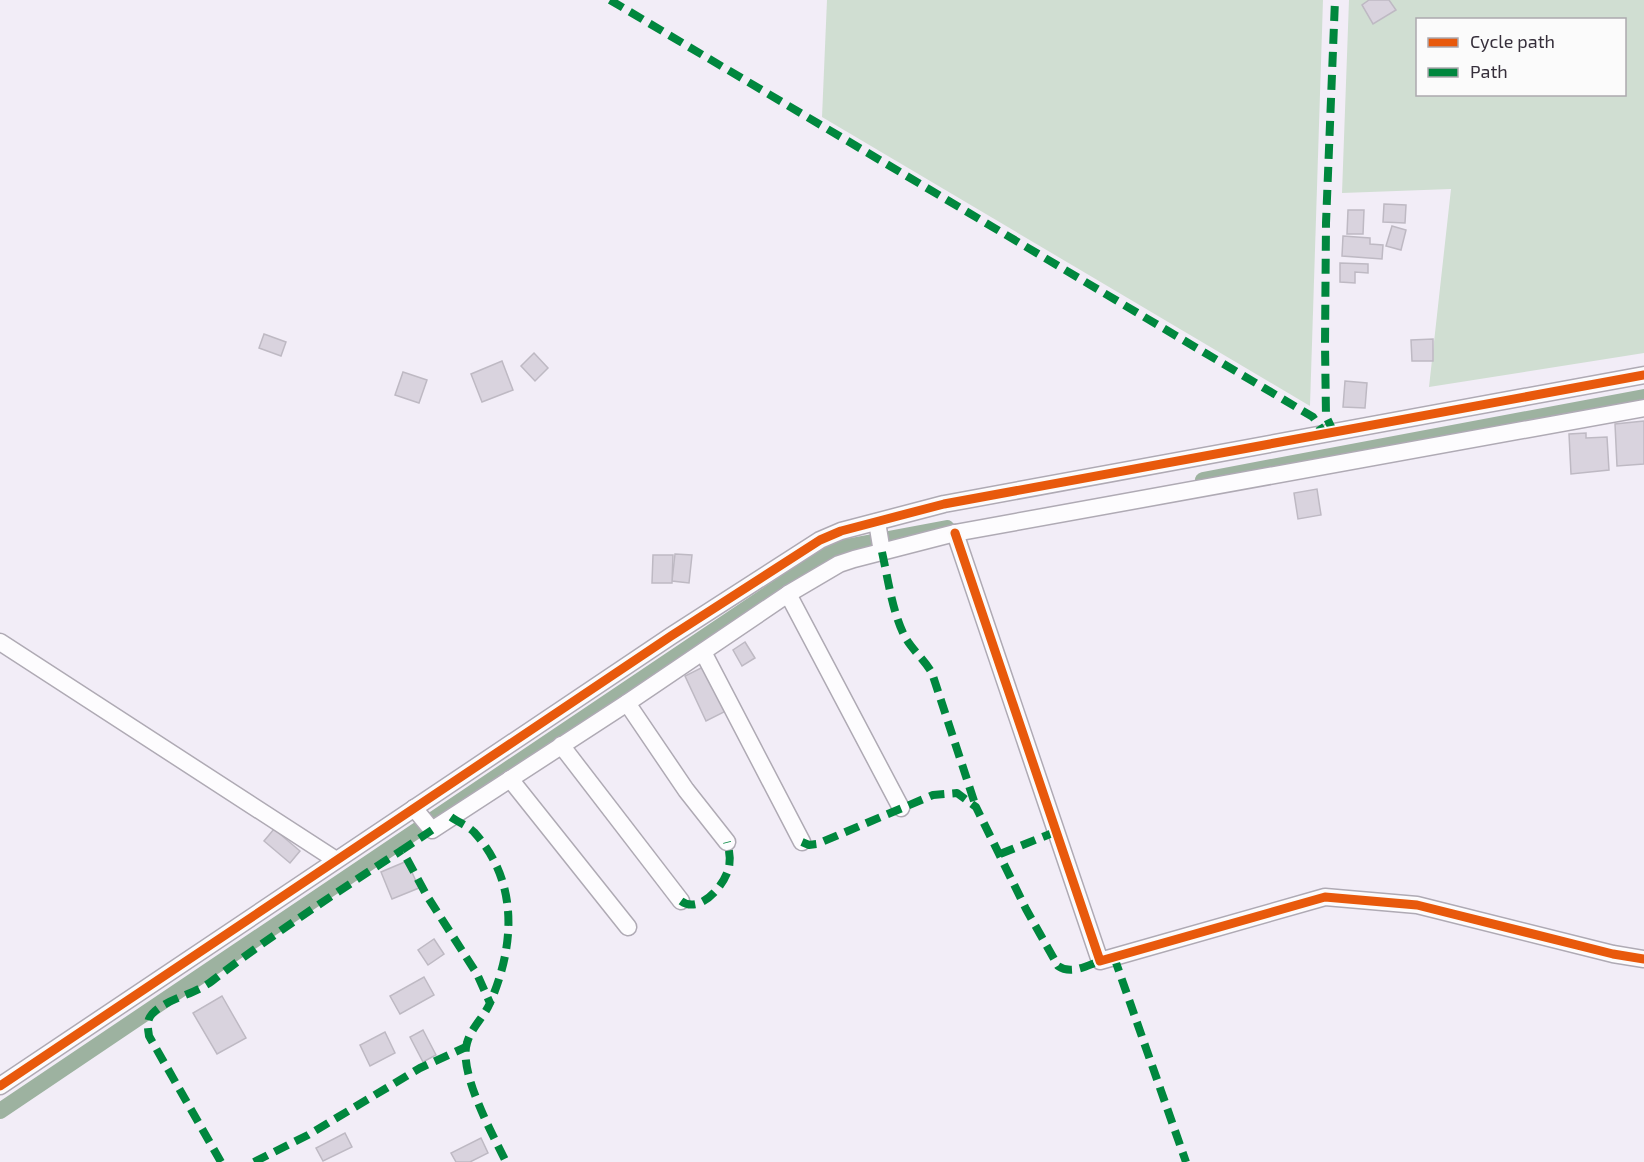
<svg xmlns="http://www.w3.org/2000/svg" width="1644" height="1162" viewBox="0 0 1644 1162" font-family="'Exo 2',sans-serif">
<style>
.green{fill:#d0ded2;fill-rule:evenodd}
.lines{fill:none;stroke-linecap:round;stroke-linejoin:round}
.canal{stroke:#9db2a0;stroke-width:16}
.building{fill:#d9d3de;stroke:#beb9c3;stroke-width:1.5}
.minor-casing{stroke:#afaab4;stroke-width:19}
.minor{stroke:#fdfcfe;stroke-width:16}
.quiet{stroke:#00873e;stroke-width:8;stroke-dasharray:15 8;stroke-linecap:butt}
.cycleway-casing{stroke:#fbfbfb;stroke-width:13}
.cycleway{stroke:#e8590c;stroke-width:9}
</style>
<rect width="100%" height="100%" fill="#f2edf7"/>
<g class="green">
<polygon points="827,0 1323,0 1310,406 822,117"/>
<path d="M1349,0H1644V353L1429,387L1451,189L1342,193ZM1418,20H1624V94H1418Z"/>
</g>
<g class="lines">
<g class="canal">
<polyline points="1203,480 1644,397"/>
<polyline points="0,1111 835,549 947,528"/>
</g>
</g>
<g class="building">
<polygon points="1369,0 1389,0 1396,10 1373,24 1362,5"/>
<polygon points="1384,204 1406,205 1405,223 1383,222"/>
<polygon points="1348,210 1364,210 1363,234 1347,234"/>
<polygon points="1392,226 1406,230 1401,250 1386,246"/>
<polygon points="1343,236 1370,238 1370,244 1383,245 1382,259 1342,256"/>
<polygon points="1340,263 1368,264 1368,273 1355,272 1355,283 1340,282"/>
<polygon points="264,334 286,342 281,356 259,348"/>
<polygon points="1433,339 1433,361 1412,361 1411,340"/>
<polygon points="534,353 548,368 535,381 521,366"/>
<polygon points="502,361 513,390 482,402 471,374"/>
<polygon points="403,372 427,380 419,403 395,395"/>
<polygon points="1345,381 1367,383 1365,408 1343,407"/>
<polygon points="1644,421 1644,464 1617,466 1615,424"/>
<polygon points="1586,433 1586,438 1607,437 1609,470 1571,474 1569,434"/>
<polygon points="1317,489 1321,515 1298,519 1294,493"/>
<polygon points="675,554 692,555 689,583 672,581"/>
<polygon points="653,555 673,555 672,583 652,583"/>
<polygon points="745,642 755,658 742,666 733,650"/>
<polygon points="705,666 726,711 706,721 685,676"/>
<polygon points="274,829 300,851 290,863 264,841"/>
<polygon points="407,861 419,888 392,899 381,872"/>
<polygon points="434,939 444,954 428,965 418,950"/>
<polygon points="424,977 434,995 400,1014 390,996"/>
<polygon points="222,996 246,1038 217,1054 193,1013"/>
<polygon points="423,1030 436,1055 423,1062 410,1037"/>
<polygon points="385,1032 395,1053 370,1066 360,1045"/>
<polygon points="345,1133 352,1147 323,1161 316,1148"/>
<polygon points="481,1138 488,1153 470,1162 456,1162 451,1153"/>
</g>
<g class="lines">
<g class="minor-casing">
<g id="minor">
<polyline points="877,522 882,552"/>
<polyline points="955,533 1100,961 1325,897 1417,905 1613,954 1644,959"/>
<polyline points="788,594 901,808"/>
<polyline points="0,642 336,860"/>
<polyline points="703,652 802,842"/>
<polyline points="627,703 686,790 727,842"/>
<polyline points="561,745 681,901"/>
<polyline points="510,779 628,927"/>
<polyline points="414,808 432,830 627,703 788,594 839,564 854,559 955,533 1644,408"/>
<polyline points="0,1086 671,636 820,540 841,531 944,504 1644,375"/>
</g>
</g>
<use href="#minor" class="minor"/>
<g class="quiet">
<polyline points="610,0 1313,417 1325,435"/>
<polyline points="1334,433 1326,416 1325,345 1326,223 1335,0"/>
<path d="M882,552C888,579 892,610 904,635C911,649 924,659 932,673L976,807"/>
<path d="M451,817C458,822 468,826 474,832C519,882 515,945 490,1003"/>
<path d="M432,830L402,850L427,896L477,974L490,1003C484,1017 471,1028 467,1043C458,1072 493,1135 506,1162"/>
<path d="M802,842L809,845L817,844L933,795L957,793L976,807L1026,909L1058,966C1071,975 1086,966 1100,961"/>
<polyline points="1000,854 1055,832"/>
<path d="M681,901C700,915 725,885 729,867C731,858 729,850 727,842"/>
<polyline points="1114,957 1186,1162"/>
<path d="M221,1162L149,1036C148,1028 146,1021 152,1014C167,998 194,995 212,981C273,934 337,892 402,850"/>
<polyline points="254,1162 308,1135 420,1068 466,1047"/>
</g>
<g class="cycleway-casing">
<g id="cycleway">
<polyline points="955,533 1100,961 1325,897 1417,905 1613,954 1644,959"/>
<polyline points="0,1086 671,636 820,540 841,531 944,504 1644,375"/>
</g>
</g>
<use href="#cycleway" class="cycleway"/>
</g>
<rect x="1416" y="18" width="210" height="78" fill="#fbfbfb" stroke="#aca9ae" stroke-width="1.5"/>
<rect x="1428" y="38" width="30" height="9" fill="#e8590c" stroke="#aca9ae" stroke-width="1.5"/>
<text x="1470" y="48" font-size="18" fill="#362f3b">Cycle path</text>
<rect x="1428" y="68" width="30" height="9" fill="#00873e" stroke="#aca9ae" stroke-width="1.5"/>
<text x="1470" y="78" font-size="18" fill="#362f3b">Path</text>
</svg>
